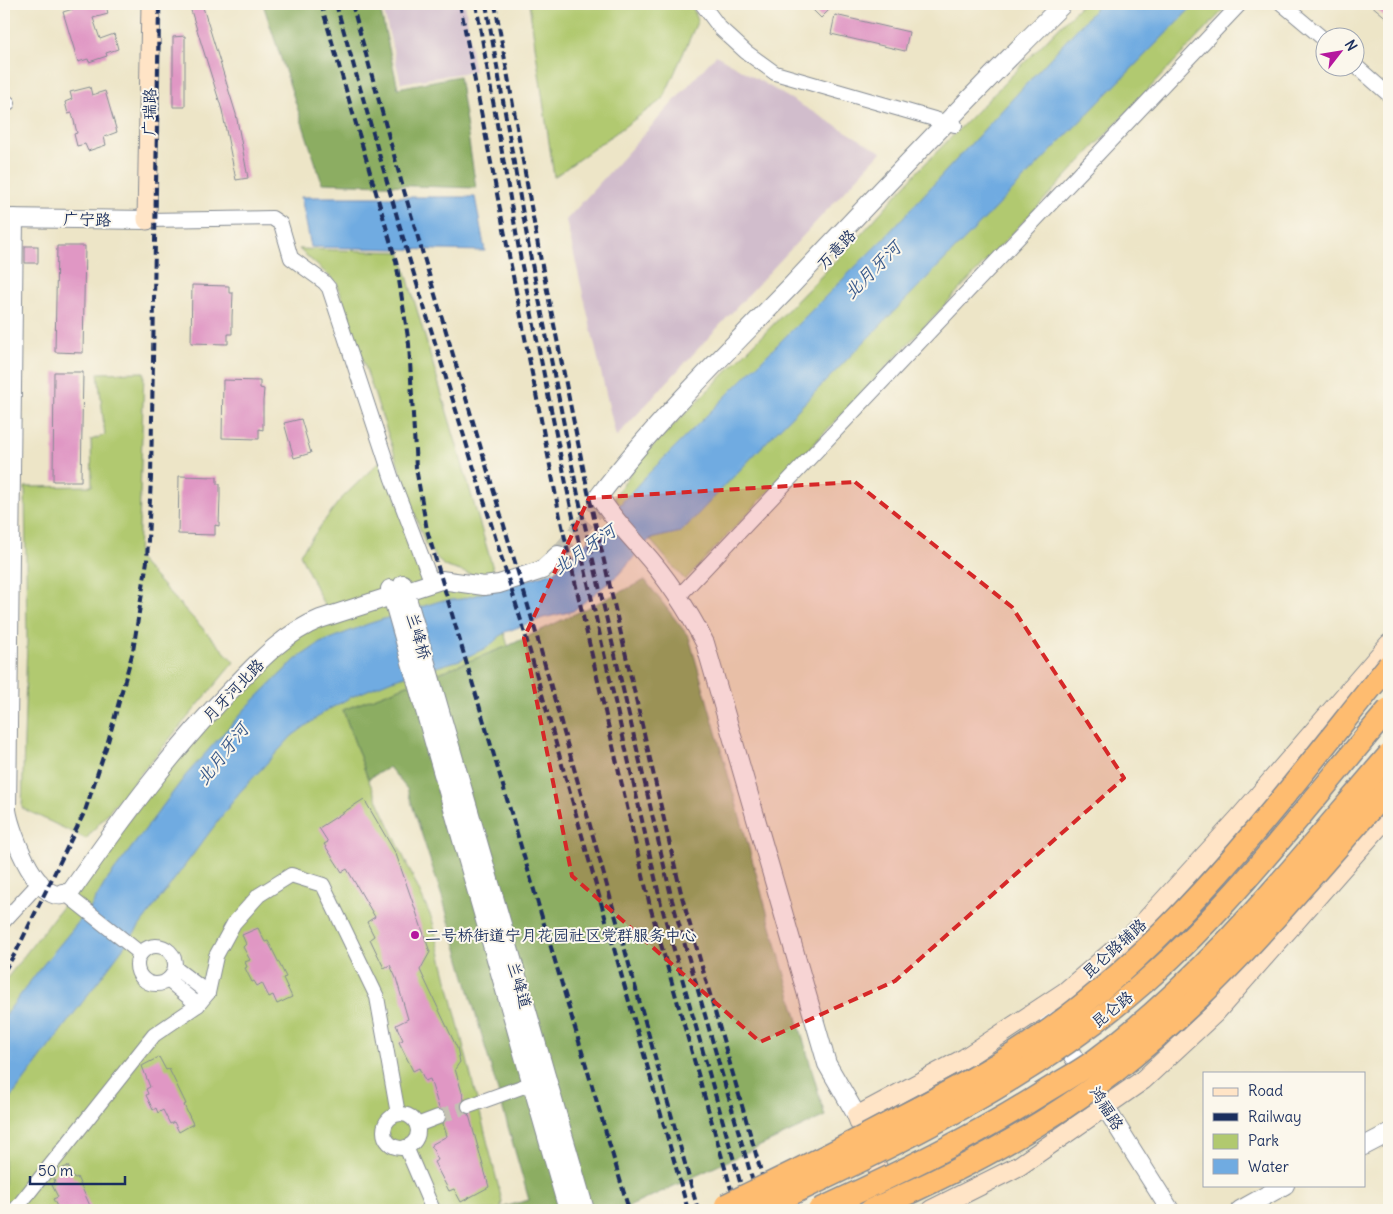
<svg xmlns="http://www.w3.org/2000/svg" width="1393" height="1214" viewBox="0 0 1393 1214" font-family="Delius,'LXGW WenKai TC',sans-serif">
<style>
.industrial{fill:#d1bdcc}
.green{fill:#b1c96f;stroke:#667c66}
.forest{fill:#8cad62;stroke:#546e60}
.water{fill:#70abe1;stroke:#466da0}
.building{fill:#e097c4}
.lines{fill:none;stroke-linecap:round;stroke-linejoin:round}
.minor-tunnel{stroke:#c3c1b2;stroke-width:14;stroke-dasharray:14 7;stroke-linecap:butt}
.tertiary-tunnel{stroke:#c3c1b2;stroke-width:18;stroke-dasharray:18 9;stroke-linecap:butt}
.minor-casing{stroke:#848a92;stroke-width:16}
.tertiary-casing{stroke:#848a92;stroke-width:20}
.secondary-casing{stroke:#848a92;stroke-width:21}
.minor{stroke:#fff;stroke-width:14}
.tertiary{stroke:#fff;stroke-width:18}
.secondary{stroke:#ffe4c6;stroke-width:19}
.rail{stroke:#1b2f5e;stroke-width:4;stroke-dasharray:8 4;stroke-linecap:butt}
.trunk-bridge-casing{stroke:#848a92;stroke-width:25;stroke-linecap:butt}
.trunk-bridge{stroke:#febc70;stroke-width:22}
.marked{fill:#d62828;fill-opacity:0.2;stroke:#d62828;stroke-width:4;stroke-dasharray:10 6;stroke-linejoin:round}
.poi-dot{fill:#b5179e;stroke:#fbf7ec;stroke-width:2}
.labels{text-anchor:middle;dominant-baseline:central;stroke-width:4;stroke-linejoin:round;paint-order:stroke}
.street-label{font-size:16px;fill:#1b2f5e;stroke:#fbf7ec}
.poi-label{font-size:16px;fill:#1b2f5e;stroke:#fbf7ec;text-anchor:start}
.water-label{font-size:18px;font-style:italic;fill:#395a8c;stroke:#fbf7ec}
</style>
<rect width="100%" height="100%" fill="#fbf7ec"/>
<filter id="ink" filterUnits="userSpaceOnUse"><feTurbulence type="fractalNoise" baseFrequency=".02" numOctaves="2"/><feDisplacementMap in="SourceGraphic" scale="10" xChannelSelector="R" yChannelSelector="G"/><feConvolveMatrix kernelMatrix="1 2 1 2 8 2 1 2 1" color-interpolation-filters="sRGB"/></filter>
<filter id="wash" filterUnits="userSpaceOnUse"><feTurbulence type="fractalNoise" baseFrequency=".0096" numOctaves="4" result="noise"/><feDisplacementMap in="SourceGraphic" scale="20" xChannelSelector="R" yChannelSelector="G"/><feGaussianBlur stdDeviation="1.12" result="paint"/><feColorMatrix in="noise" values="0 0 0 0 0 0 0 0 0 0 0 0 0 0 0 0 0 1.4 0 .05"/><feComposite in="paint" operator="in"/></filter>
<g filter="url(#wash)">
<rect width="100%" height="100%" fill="#ede5c7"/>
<g class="industrial">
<polygon points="382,4 465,4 474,71 401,83"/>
<polygon points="716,55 881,152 616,437 566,220"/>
</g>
<g class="green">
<polygon points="529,4 691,4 698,20 663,99 554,177"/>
<polygon points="1082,4 1229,4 685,580 614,498 640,459 848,249 916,173"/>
<polygon points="299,249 400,252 494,572 473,575 444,566 425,544 337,283"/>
<polygon points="144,372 138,559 234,662 86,839 22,808 27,640 25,487 92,486 91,440 105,435 98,373"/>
<polygon points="381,460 434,590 491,588 508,646 343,710 368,779 432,919 502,1201 501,1208 507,1206 508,1210 4,1210 4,982 195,734 302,630 331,620 300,554 339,501"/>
</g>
<g class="forest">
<polygon points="263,4 379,4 398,88 459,76 476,188 322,183"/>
<polygon points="645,580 689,637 825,1116 622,1210 508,1210 507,1206 529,1200 443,900 407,789 389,767 368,779 343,710 508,646"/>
</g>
<g class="water">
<polygon points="1100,4 1195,4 775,433 681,532 650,539 618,575 573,611 543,618 505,632 488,647 460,660 392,680 351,697 326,711 292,736 239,793 4,1107 4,1017 38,971 91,907 105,883 186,775 246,708 295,660 320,643 368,624 440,601 462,599 547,574 555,571 604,527 612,525 617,508 643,479 884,238"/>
<polygon points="301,197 475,197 485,251 311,247"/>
</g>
<g id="blocks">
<g class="building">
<polygon points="71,4 106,4 108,14 93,18 100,39 114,34 118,49 106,53 107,56 89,62 88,59 78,62 63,12 73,9"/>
<polygon points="189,4 202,4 236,114 248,178 236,180 222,110"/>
<polygon points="807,4 835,4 821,18"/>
<polygon points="1370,4 1389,4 1389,20"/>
<polygon points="835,15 909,32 905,51 831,34"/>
<polygon points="185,36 185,107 173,107 173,37"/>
<polygon points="90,87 92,95 105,91 117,132 104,137 106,145 88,151 85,144 77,146 74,134 77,133 72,113 68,114 65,102 72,99 70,92"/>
<rect x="25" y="246" width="13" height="17"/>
<polygon points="57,246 85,246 83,353 55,352"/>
<polygon points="192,285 229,286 229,293 233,293 232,317 232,334 228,334 228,344 191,343"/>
<polygon points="54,372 83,372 81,481 53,481"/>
<polygon points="223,380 260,381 260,388 264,389 263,401 263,430 259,429 259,439 222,438"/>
<polygon points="301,419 311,453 294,458 284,423"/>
<polygon points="179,476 217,477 217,484 220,484 220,496 219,526 215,525 215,535 178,534"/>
<polygon points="364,799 396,854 430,952 420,970 457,1048 460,1062 455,1069 464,1099 461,1108 469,1115 489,1187 461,1202 454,1189 449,1191 434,1162 438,1160 431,1145 447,1136 443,1124 446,1114 439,1108 430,1079 425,1081 419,1068 413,1071 399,1042 403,1040 396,1025 408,1019 396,978 390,965 384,968 370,939 374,936 367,922 375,917 347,869 342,872 324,844 328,842 319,828"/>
<polygon points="258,928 265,942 268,941 286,977 283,978 292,997 277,1004 273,995 269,997 262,983 257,986 254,981 252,982 245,968 247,967 245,962 250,960 243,947 246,944 242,935"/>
<polygon points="159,1057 166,1070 169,1069 186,1104 184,1105 193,1124 179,1132 174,1122 170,1124 163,1110 158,1113 156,1108 153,1110 146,1095 148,1094 146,1089 150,1087 142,1066"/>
<polygon points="68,1166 74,1179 77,1177 92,1210 59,1210 53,1199 58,1197 52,1185 55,1182 53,1177 57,1171"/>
</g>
</g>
</g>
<g filter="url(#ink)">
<use href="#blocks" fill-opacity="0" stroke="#848a92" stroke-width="1"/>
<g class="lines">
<polyline class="minor-tunnel" points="438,1117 469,1106"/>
<polyline class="tertiary-tunnel" points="558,555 602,502"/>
<g class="minor-casing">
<g id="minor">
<polyline points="702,4 720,28 746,52 775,73 955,125"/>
<polyline points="1282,4 1326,41"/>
<polyline points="1356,66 1389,95"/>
<polyline points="4,103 8,103"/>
<polyline points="147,220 272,218 281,224 291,258 324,282 329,288 392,479 432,583"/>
<polyline points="678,597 1240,4"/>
<polyline points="62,891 140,953"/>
<polyline points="4,921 41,881"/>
<circle cx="156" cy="965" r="19"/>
<polyline points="175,968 208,993"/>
<polyline points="168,980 198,1005"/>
<polyline points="469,1106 541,1080"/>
<circle cx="401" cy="1131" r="17"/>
<polyline points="417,1125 438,1117"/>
<polyline points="406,1147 433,1210"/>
<polyline points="15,1210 154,1035 198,1005 208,993 216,956 234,923 259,895 291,875 323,885 377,997 398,1114"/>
</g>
</g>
<g class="tertiary-casing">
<g id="tertiary">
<polyline points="4,218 147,220"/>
<path d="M14,218L7,810C10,831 41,917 72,890C122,819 173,749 234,687C259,661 285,633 320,619L441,580L484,586L499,584L542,570L558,555"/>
<polyline points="403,584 585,1210"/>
<polyline points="390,589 568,1210"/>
<polyline points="1042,1007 1170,1210"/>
<path d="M857,1116L827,1064L705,643C688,610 667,578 642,550C627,532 611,517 599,496C656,421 724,355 790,287C880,191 970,96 1063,4"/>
<polyline points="1364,1146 1389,1133"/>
<polyline points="1240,1210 1285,1185"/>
</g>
</g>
<g class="secondary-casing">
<g id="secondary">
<polyline points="147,220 151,4"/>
<polyline points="887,1192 857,1116 965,1058 1065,992 1135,932 1239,818 1389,644"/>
<polyline points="931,1210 1019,1166 1143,1080 1215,1013 1389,815"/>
</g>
</g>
<use href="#minor" class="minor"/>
<use href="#tertiary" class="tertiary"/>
<use href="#secondary" class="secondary"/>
<g class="rail">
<polyline points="321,4 396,261 409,344 416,468 427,530 629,1210"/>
<polyline points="336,4 408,255 523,627 688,1210"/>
<polyline points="352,4 402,184 534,626 698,1210"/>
<polyline points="460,4 560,517 650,906 737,1210"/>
<polyline points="476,4 521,261 571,508 661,904 748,1210"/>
<polyline points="486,4 530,254 579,500 672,900 761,1210"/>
<polyline points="495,4 539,251 588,492 682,897 772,1210"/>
<polyline points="4,971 16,952 85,811 107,745 133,651 147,561 151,478 159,4"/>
</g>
<g class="trunk-bridge-casing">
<g id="trunk-bridge">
<path d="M726,1205C785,1177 843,1148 901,1117C949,1092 997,1067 1041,1036C1181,938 1283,796 1389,665"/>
<path d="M757,1210C895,1145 1033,1081 1148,979C1236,901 1313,799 1389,709"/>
<path d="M819,1210C897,1174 974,1137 1046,1091C1062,1081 1079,1072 1094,1061C1209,976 1297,862 1389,755"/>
<path d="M871,1210C956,1173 1041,1129 1114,1072C1218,991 1302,887 1389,788"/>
</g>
</g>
<use href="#trunk-bridge" class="trunk-bridge"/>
</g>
</g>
<path class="marked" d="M855,482L1012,607L1124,778L895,981L760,1042L572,876L524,638L589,498Z"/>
<circle class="poi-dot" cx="415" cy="935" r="5"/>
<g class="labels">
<g class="street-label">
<text transform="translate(149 112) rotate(-89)">广瑞路</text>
<text transform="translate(87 219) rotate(1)">广宁路</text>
<text transform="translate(836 249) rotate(-46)">万意路</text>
<text transform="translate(419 636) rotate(73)">兰峰桥</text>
<text transform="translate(233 690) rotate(-46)">月牙河北路</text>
<text transform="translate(1114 948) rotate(-42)">昆仑路辅路</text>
<text transform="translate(520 985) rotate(74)">兰峰道</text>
<text transform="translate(1112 1009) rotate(-39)">昆仑路</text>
<text transform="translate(1107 1108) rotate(58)">鸿福路</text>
</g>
<g class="poi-label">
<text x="425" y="935">二号桥街道宁月花园社区党群服务中心</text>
</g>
<g class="water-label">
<text transform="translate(872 270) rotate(-45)">北月牙河</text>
<text transform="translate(584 549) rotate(-35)">北月牙河</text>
<text transform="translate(222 754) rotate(-52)">北月牙河</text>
</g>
</g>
<rect width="1393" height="1214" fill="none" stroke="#fbf7ec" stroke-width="20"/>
<rect x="1203" y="1072" width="162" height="115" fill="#fbf7ec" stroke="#a1a7b3"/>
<rect x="1213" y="1088" width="25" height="8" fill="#ffe4c6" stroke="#a1a7b3"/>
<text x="1248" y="1096" font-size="15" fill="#1b2f5e">Road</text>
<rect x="1213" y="1113" width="25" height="8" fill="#1b2f5e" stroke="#a1a7b3"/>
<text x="1248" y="1122" font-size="15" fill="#1b2f5e">Railway</text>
<rect x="1213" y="1134" width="25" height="15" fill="#b1c96f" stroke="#a1a7b3"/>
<text x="1248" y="1146" font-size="15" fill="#1b2f5e">Park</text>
<rect x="1213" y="1159" width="25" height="15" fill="#70abe1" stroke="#a1a7b3"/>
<text x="1248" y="1172" font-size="15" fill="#1b2f5e">Water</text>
<g transform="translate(1340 52) rotate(59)"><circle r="24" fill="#fbf7ec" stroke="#a1a7b3"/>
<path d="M0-4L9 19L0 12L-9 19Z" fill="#b5179e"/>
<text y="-8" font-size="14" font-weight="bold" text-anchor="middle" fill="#1b2f5e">N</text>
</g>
<path d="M30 1176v8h95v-8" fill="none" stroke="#1b2f5e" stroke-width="2.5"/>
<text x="38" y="1176" font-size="15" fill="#1b2f5e" stroke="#fbf7ec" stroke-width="4" paint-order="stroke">50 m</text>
</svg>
